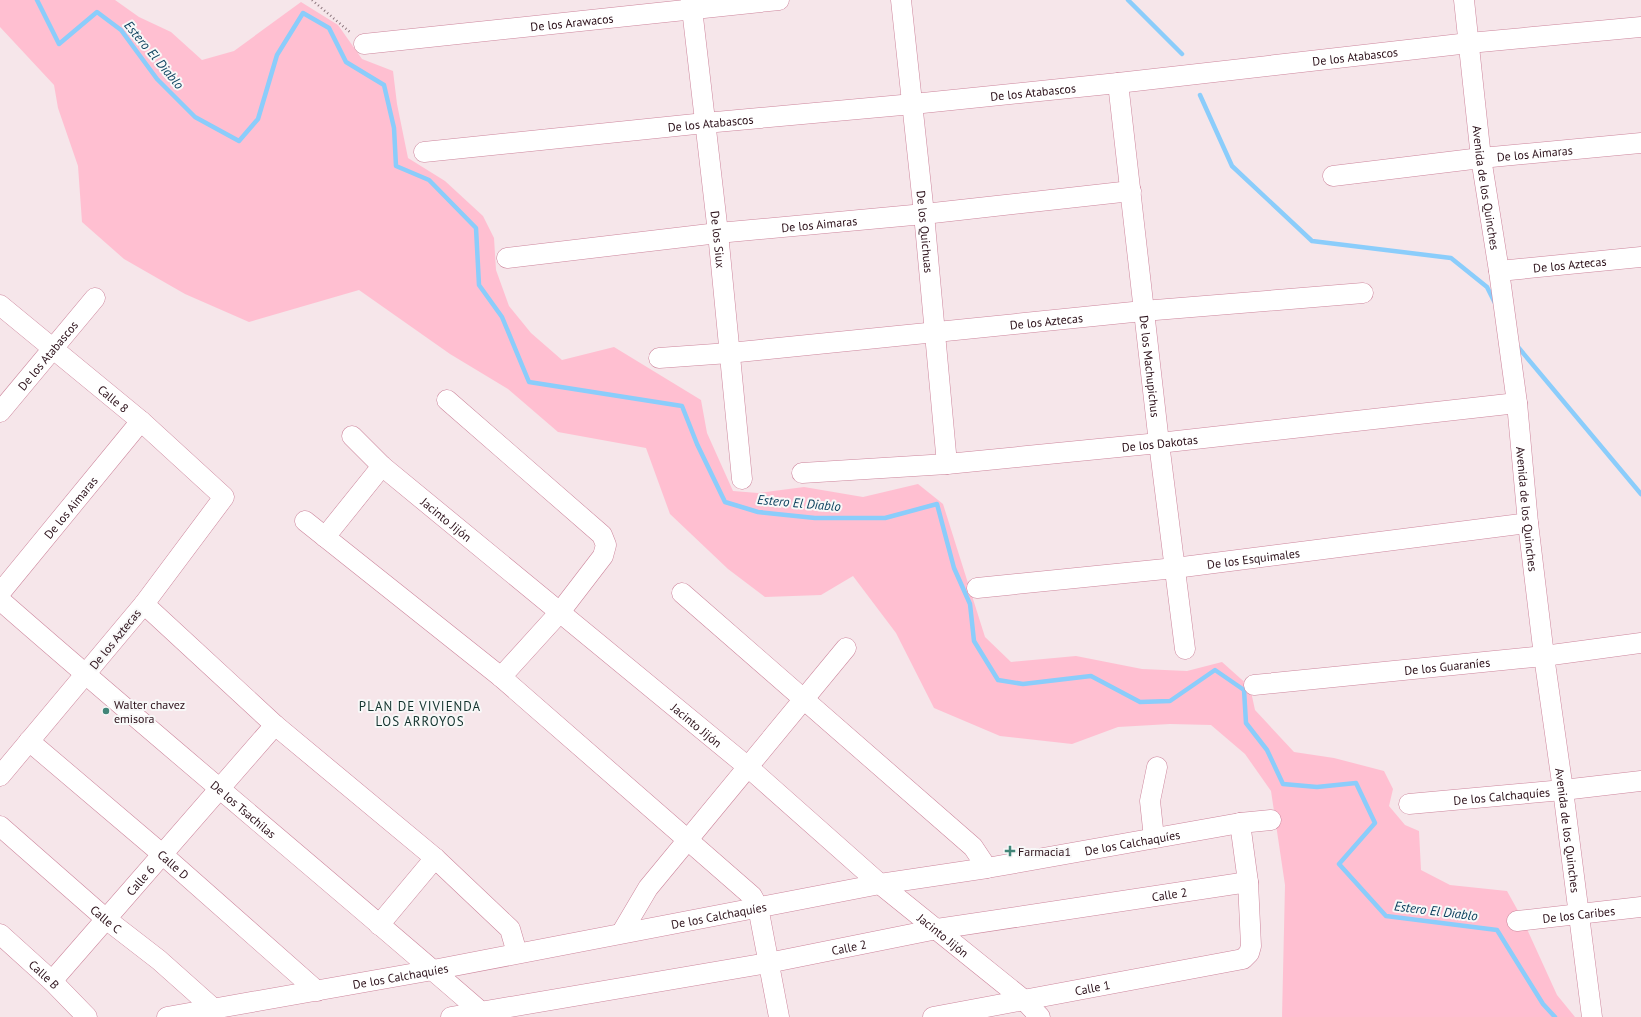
<svg xmlns="http://www.w3.org/2000/svg" width="1641" height="1017" viewBox="0 0 1641 1017" font-family="'PT Sans',sans-serif">
<style>
.green{fill:#ffbfd1}
.lines{fill:none;stroke-linecap:round;stroke-linejoin:round}
.stream{stroke:#8bcdfb;stroke-width:4.5}
.minor-casing{stroke:#cd859c;stroke-width:21}
.path{stroke:#8b757c;stroke-width:2.5;stroke-dasharray:1 3;stroke-linecap:butt}
.minor{stroke:#fff;stroke-width:20}
.poi-dot{fill:#418578;stroke:#f8f8f8;stroke-width:1.5}
.labels{text-anchor:middle;dominant-baseline:central;stroke-width:4;stroke-linejoin:round;paint-order:stroke}
.street-label{font-size:12px;fill:#2c111a;stroke:#f8f8f8}
.poi-label{font-size:12px;fill:#2c111a;stroke:#f8f8f8;text-anchor:start}
.water-label{font-size:13px;font-style:italic;fill:#063d5b;stroke:#f8f8f8}
.neighbourhood-label{font-size:13px;letter-spacing:1px;fill:#11312c;stroke:#f8f8f8}
</style>
<rect width="100%" height="100%" fill="#f6e6ea"/>
<polygon class="green" points="0,0 115,0 139,17 171,32 202,60 234,51 301,2 338,25 362,59 393,71 397,104 408,158 445,181 483,216 494,238 496,270 509,306 531,333 562,360 614,347 701,400 707,433 733,491 758,493 804,487 863,497 918,484 943,504 985,637 1011,662 1076,656 1142,669 1187,671 1222,662 1250,687 1255,710 1294,752 1334,758 1384,771 1393,789 1389,806 1405,825 1419,831 1421,870 1450,885 1507,891 1522,918 1557,995 1575,1017 1282,1017 1285,885 1271,791 1245,754 1211,725 1170,724 1118,727 1072,744 1000,736 934,708 896,633 853,576 821,595 765,597 728,569 670,514 646,448 558,432 508,389 450,354 359,290 249,322 185,294 124,259 82,222 78,166 58,108 54,85 0,27"/>
<g class="lines">
<g class="stream">
<polyline points="37,0 59,44 97,12 121,30 157,79 195,117 239,141 258,119 277,55 303,13 329,28 346,62 384,85 394,128 396,166 429,180 476,228 479,285 502,317 529,382 682,406 697,444 725,502 758,512 815,518 885,518 937,504 954,568 970,604 974,641 998,680 1023,684 1091,676 1140,702 1170,701 1215,670 1244,690 1246,723 1267,750 1283,784 1317,787 1356,783 1375,823 1339,864 1386,916 1497,930 1543,1004 1555,1017"/>
<polyline points="1128,0 1182,54"/>
<polyline points="1200,95 1232,166 1312,241 1451,258 1487,287 1495,303"/>
<polyline points="1518,347 1641,494"/>
</g>
<g class="minor-casing">
<g id="minor">
<path id="s1" d="M691,0L718,233L742,479"/>
<path id="s2" d="M901,0L924,214L947,464"/>
<path id="s3" d="M1464,0L1481,158L1499,271L1517,403L1528,523L1544,656L1563,790L1592,1017"/>
<path id="s4" d="M364,44L779,0"/>
<path id="s5" d="M1118,83L1159,443L1185,649"/>
<path id="s6" d="M424,152L705,123L913,104L1118,83L1469,43L1641,27"/>
<path id="s7" d="M1333,176L1481,158L1641,143"/>
<path id="s8" d="M507,258L718,233L924,214L1131,191"/>
<path id="s9" d="M1499,271L1641,257"/>
<path id="s10" d="M0,305L141,421L224,497L144,604L0,776"/>
<path id="s11" d="M659,358L729,353L1143,311L1363,293"/>
<polyline points="447,400 602,535 606,545 603,556 560,612 501,677"/>
<path id="s12" d="M0,412L95,298"/>
<path id="s13" d="M352,436L382,466L748,767L880,884L1024,1000L1040,1017"/>
<path id="s14" d="M802,473L947,464L1159,443L1517,403"/>
<polyline points="305,521 501,677 752,896 758,907 779,1017"/>
<polyline points="325,537 382,466"/>
<path id="s15" d="M977,588L1175,568L1528,523"/>
<path id="s16" d="M0,593L141,421"/>
<polyline points="682,593 973,847 987,868"/>
<path id="s17" d="M0,600C161,741 326,877 487,1017"/>
<polyline points="144,604 275,725 435,858 510,929 517,953"/>
<path id="s18" d="M1254,685L1544,656L1641,643"/>
<path id="s19" d="M29,741L162,854L317,991"/>
<path id="s20" d="M1409,804L1563,790L1641,781"/>
<path id="s21" d="M0,826L106,919L159,960L214,1009"/>
<polyline points="1154,838 1150,801 1157,767"/>
<path id="s22" d="M1517,921L1641,907"/>
<polyline points="379,925 435,858"/>
<polyline points="622,932 648,888 846,648"/>
<path id="s23" d="M0,934L52,981L87,1017"/>
<path id="s24" d="M52,981L275,725"/>
<path id="s25" d="M167,1017L433,970L880,884L987,868L1240,823L1271,820"/>
<path id="s26" d="M451,1017L768,963L937,929L1248,882"/>
<path id="s27" d="M933,1017L1243,959L1249,953L1251,946L1248,882L1240,823"/>
</g>
</g>
<polyline class="path" points="312,0 351,33"/>
<use href="#minor" class="minor"/>
</g>
<g class="poi-dot">
<circle cx="106" cy="711" r="4"/>
<path d="M1008 845h4v4h4v4h-4v4h-4v-4h-4v-4h4z"/>
</g>
<g class="labels">
<g class="street-label">
<text stroke="none"><textPath href="#s4" startOffset="209">De los Arawacos</textPath></text>
<text stroke="none"><textPath href="#s6" startOffset="936">De los Atabascos</textPath></text>
<text stroke="none"><textPath href="#s6" startOffset="612">De los Atabascos</textPath></text>
<text stroke="none"><textPath href="#s6" startOffset="288">De los Atabascos</textPath></text>
<text stroke="none"><textPath href="#s7" startOffset="203">De los Aimaras</textPath></text>
<text stroke="none"><textPath href="#s3" startOffset="189">Avenida de los Quinches</textPath></text>
<text stroke="none"><textPath href="#s8" startOffset="314">De los Aimaras</textPath></text>
<text stroke="none"><textPath href="#s2" startOffset="233">De los Quichuas</textPath></text>
<text stroke="none"><textPath href="#s1" startOffset="241">De los Siux</textPath></text>
<text stroke="none"><textPath href="#s9" startOffset="71">De los Aztecas</textPath></text>
<text stroke="none"><textPath href="#s11" startOffset="389">De los Aztecas</textPath></text>
<text stroke="none"><textPath href="#s12" startOffset="74">De los Atabascos</textPath></text>
<text stroke="none"><textPath href="#s5" startOffset="285">De los Machupichus</textPath></text>
<text stroke="none"><textPath href="#s10" startOffset="147">Calle 8</textPath></text>
<text stroke="none"><textPath href="#s14" startOffset="359">De los Dakotas</textPath></text>
<text stroke="none"><textPath href="#s16" startOffset="111">De los Aimaras</textPath></text>
<text stroke="none"><textPath href="#s3" startOffset="513">Avenida de los Quinches</textPath></text>
<text stroke="none"><textPath href="#s13" startOffset="126">Jacinto Jijón</textPath></text>
<text stroke="none"><textPath href="#s15" startOffset="278">De los Esquimales</textPath></text>
<text transform="translate(115 639) rotate(-51)">De los Aztecas</text>
<text stroke="none"><textPath href="#s18" startOffset="194">De los Guaraníes</textPath></text>
<text stroke="none"><textPath href="#s13" startOffset="450">Jacinto Jijón</textPath></text>
<text stroke="none"><textPath href="#s20" startOffset="93">De los Calchaquíes</textPath></text>
<text stroke="none"><textPath href="#s17" startOffset="321">De los Tsachilas</textPath></text>
<text stroke="none"><textPath href="#s3" startOffset="837">Avenida de los Quinches</textPath></text>
<text stroke="none"><textPath href="#s25" startOffset="981">De los Calchaquíes</textPath></text>
<text stroke="none"><textPath href="#s19" startOffset="190">Calle D</textPath></text>
<text stroke="none"><textPath href="#s24" startOffset="134">Calle 6</textPath></text>
<text stroke="none"><textPath href="#s26" startOffset="729">Calle 2</textPath></text>
<text stroke="none"><textPath href="#s22" startOffset="62">De los Caribes</textPath></text>
<text stroke="none"><textPath href="#s25" startOffset="561">De los Calchaquíes</textPath></text>
<text stroke="none"><textPath href="#s21" startOffset="141">Calle C</textPath></text>
<text stroke="none"><textPath href="#s13" startOffset="774">Jacinto Jijón</textPath></text>
<text stroke="none"><textPath href="#s26" startOffset="404">Calle 2</textPath></text>
<text stroke="none"><textPath href="#s23" startOffset="60">Calle B</textPath></text>
<text stroke="none"><textPath href="#s25" startOffset="237">De los Calchaquíes</textPath></text>
<text stroke="none"><textPath href="#s27" startOffset="162">Calle 1</textPath></text>
</g>
<g class="poi-label">
<text x="114" y="704">Walter chavez<tspan x="114" dy="14">emisora</tspan></text>
<text x="1018" y="851">Farmacia1</text>
</g>
<g class="water-label">
<text transform="translate(154 55) rotate(50)">Estero El Diablo</text>
<text transform="translate(799 503) rotate(5)">Estero El Diablo</text>
<text transform="translate(1436 911) rotate(7)">Estero El Diablo</text>
</g>
<g class="neighbourhood-label">
<text x="420" y="706">PLAN DE VIVIENDA<tspan x="420" dy="15">LOS ARROYOS</tspan></text>
</g>
</g>
</svg>
